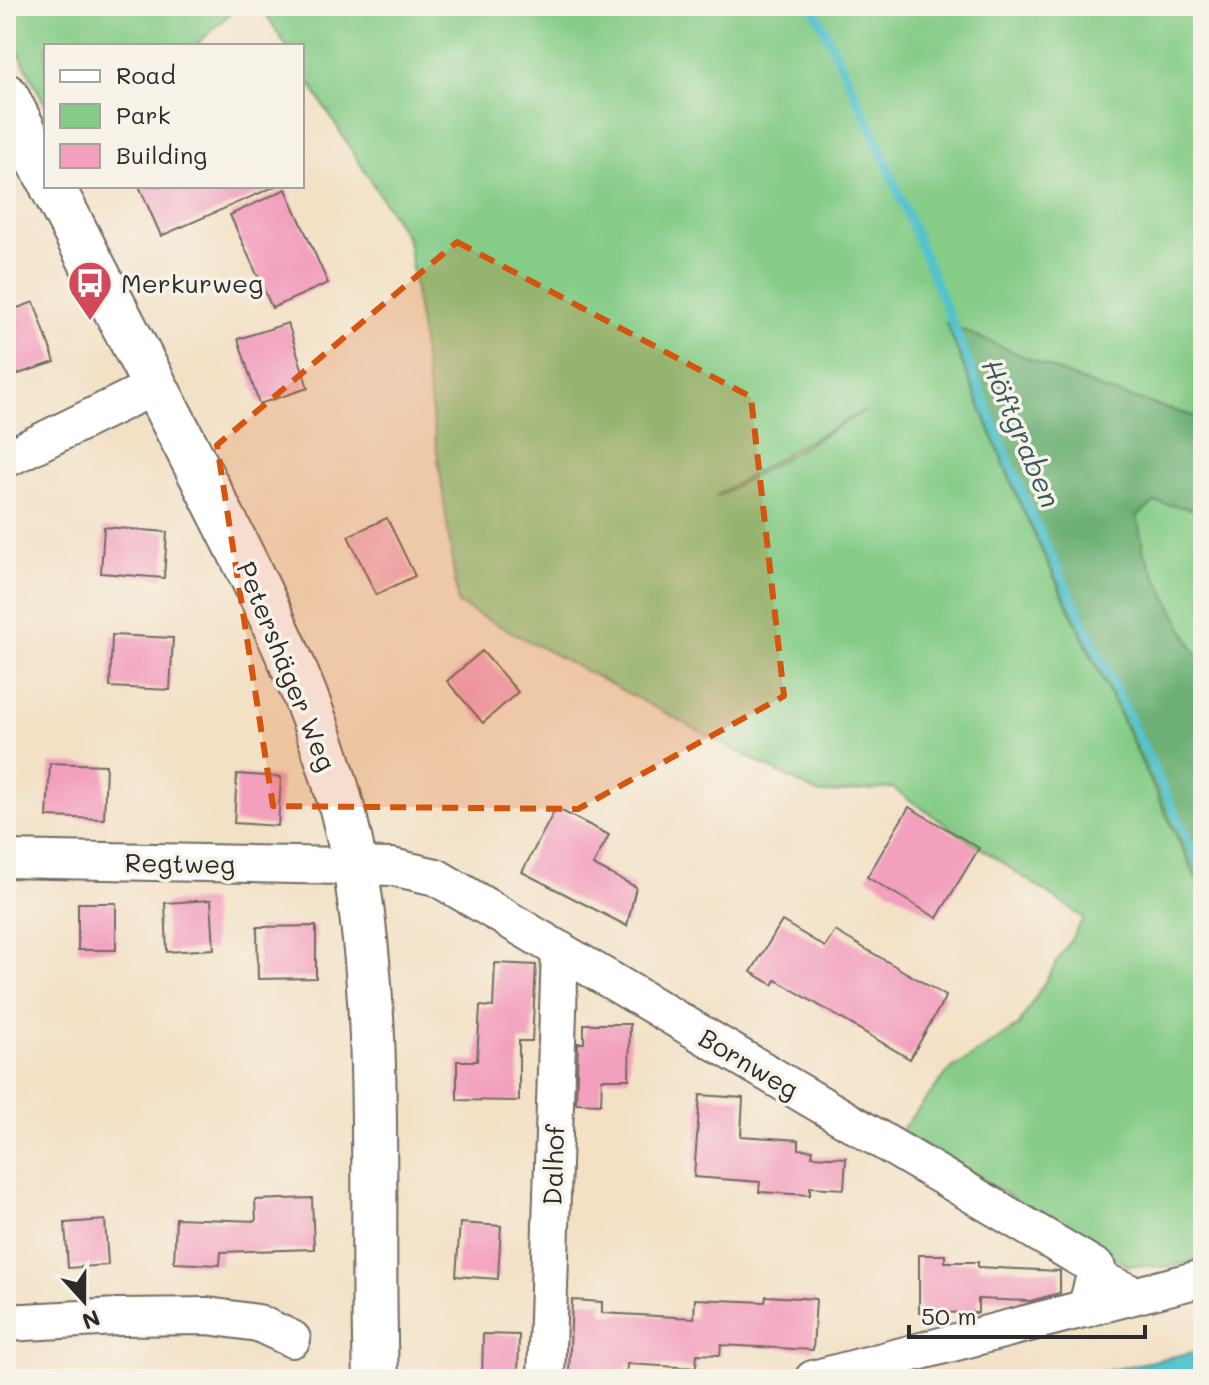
<svg xmlns="http://www.w3.org/2000/svg" width="1209" height="1385" viewBox="0 0 1209 1385" font-family="Mali,sans-serif">
<style>
.green{fill:#85cc87;stroke:#587c59;stroke-width:2;fill-rule:evenodd}
.forest{fill:#6cb074;stroke:#4c6e50;stroke-width:2}
.water{fill:#55c2cd;stroke:#40767c;stroke-width:2}
.lines{fill:none;stroke-linecap:round;stroke-linejoin:round}
.stream{stroke:#55c2cd;stroke-width:9}
.building{fill:#f39fbe}
.lane-casing{stroke:#716b61;stroke-width:22}
.street-casing{stroke:#716b61;stroke-width:40}
.secondary-casing{stroke:#716b61;stroke-width:48}
.lane{stroke:#fff;stroke-width:18}
.street{stroke:#fff;stroke-width:36}
.secondary{stroke:#fff;stroke-width:44}
.marked{fill:#d5540f;fill-opacity:0.2;stroke:#d5540f;stroke-width:6;stroke-dasharray:16 10;stroke-linejoin:round}
.labels{text-anchor:middle;dominant-baseline:central;stroke-width:7;stroke-linejoin:round;paint-order:stroke}
.poi-label{font-size:26px;fill:#2b2b2b;stroke:#f7f3e8;text-anchor:start}
.street-label{font-size:26px;fill:#2b2b2b;stroke:#f7f3e8}
.water-label{font-size:28px;font-style:italic;fill:#38585c;stroke:#f7f3e8}
</style>
<rect width="100%" height="100%" fill="#f7f3e8"/>
<filter id="ink" filterUnits="userSpaceOnUse"><feTurbulence type="fractalNoise" baseFrequency=".0125" numOctaves="2"/><feDisplacementMap in="SourceGraphic" scale="16" xChannelSelector="R" yChannelSelector="G"/><feConvolveMatrix kernelMatrix="1 2 1 2 8 2 1 2 1" color-interpolation-filters="sRGB"/></filter>
<filter id="wash" filterUnits="userSpaceOnUse"><feTurbulence type="fractalNoise" baseFrequency=".006" numOctaves="4" result="noise"/><feDisplacementMap in="SourceGraphic" scale="32" xChannelSelector="R" yChannelSelector="G"/><feGaussianBlur stdDeviation="1.8" result="paint"/><feColorMatrix in="noise" values="0 0 0 0 0 0 0 0 0 0 0 0 0 0 0 0 0 1.4 0 .05"/><feComposite in="paint" operator="in"/></filter>
<g filter="url(#wash)">
<rect width="100%" height="100%" fill="#f3e1c6"/>
<g class="green">
<polygon points="6,6 238,6 195,46 46,46 46,106 6,28"/>
<path d="M261,6H1203V419L1098,388L947,324L1022,508L1203,892V1259L1169,1267L1127,1265L900,1132L948,1072L1018,1026L1084,918L892,788L819,794L458,604L408,240L302,71V46H286ZM865,411L717,497L716,496L797,447Z"/>
<polygon points="1155,502 1203,511 1203,667 1144,553 1137,516"/>
</g>
<polygon class="forest" points="946,323 1098,388 1203,419 1203,511 1156,502 1137,516 1144,553 1203,667 1203,892 1022,508"/>
<polygon class="water" points="1203,1350 1203,1379 1070,1379"/>
<g class="lines">
<polyline class="stream" points="813,6 875,136 1029,509 1203,871"/>
</g>
<g id="blocks">
<g class="building">
<polygon points="139,186 276,186 161,236"/>
<polygon points="286,189 328,283 272,308 230,215"/>
<polygon points="34,302 55,362 6,378 6,312"/>
<polygon points="288,323 308,388 259,404 238,339"/>
<polygon points="387,518 415,576 376,595 348,536"/>
<polygon points="104,527 167,532 164,578 101,573"/>
<polygon points="112,635 173,638 170,690 110,687"/>
<polygon points="482,651 518,692 483,723 447,681"/>
<polygon points="50,763 106,765 104,819 47,817"/>
<polygon points="237,774 281,777 278,826 234,823"/>
<polygon points="909,807 979,848 937,918 867,877"/>
<polygon points="556,808 609,835 593,865 636,887 627,926 522,872"/>
<polygon points="211,900 214,949 167,952 165,903"/>
<rect x="78" y="903" width="38" height="47"/>
<polygon points="782,921 825,947 835,931 946,996 910,1059 776,980 773,985 751,972"/>
<polygon points="316,926 316,978 258,979 257,927"/>
<polygon points="495,963 536,965 532,1041 519,1041 519,1101 457,1100 457,1061 477,1061 480,1006 493,1007"/>
<polygon points="584,1024 630,1024 629,1079 602,1079 601,1104 576,1103 578,1043 584,1043"/>
<polygon points="700,1095 743,1098 741,1136 799,1140 799,1149 813,1150 812,1156 846,1158 844,1189 810,1187 810,1195 759,1192 760,1182 694,1177"/>
<polygon points="312,1198 314,1249 221,1252 220,1265 174,1263 176,1218 256,1221 255,1200"/>
<polygon points="105,1220 108,1265 68,1268 65,1223"/>
<polygon points="460,1223 501,1226 498,1279 456,1276"/>
<polygon points="919,1255 945,1255 945,1262 978,1262 978,1267 1060,1271 1060,1293 1030,1301 978,1299 978,1313 919,1312"/>
<polygon points="766,1296 816,1299 813,1350 721,1345 720,1355 697,1354 696,1368 627,1364 626,1379 578,1379 578,1373 569,1373 572,1300 602,1302 602,1313 694,1318 695,1299 765,1302"/>
<polygon points="483,1334 519,1335 518,1379 482,1379"/>
</g>
</g>
</g>
<g filter="url(#ink)">
<use href="#blocks" fill-opacity="0" stroke="#716b61" stroke-width="2"/>
<g class="lines">
<g class="lane-casing">
<polyline id="lane" points="1097,1268 1146,1290"/>
</g>
<g class="street-casing">
<g id="street">
<polyline points="6,459 155,386"/>
<polyline points="6,859 392,867 436,877 1097,1268 1086,1309"/>
<polyline points="6,1323 118,1317 208,1316 258,1323 292,1339"/>
<polyline points="546,1379 560,950"/>
<polyline points="813,1379 1203,1278"/>
</g>
</g>
<g class="secondary-casing">
<g id="secondary">
<polyline points="6,96 46,174"/>
<path d="M52,186C101,282 151,378 200,473C264,598 330,727 355,867C384,1036 370,1209 376,1379"/>
</g>
</g>
<use href="#lane" class="lane"/>
<use href="#street" class="street"/>
<use href="#secondary" class="secondary"/>
</g>
</g>
<path class="marked" d="M457,242L751,397L784,696L578,809L273,806L217,445Z"/>
<defs>
<g id="bus-pin" transform="scale(2.3)"><path d="M0 17L-7.5 6A9.5 9.5 0 1 1 7.5 6Z" fill="#d1495b" stroke="#f7f3e8"/><path d="M-5-6H5V4H4V6H2V4H-2V6H-4V4H-5ZM-3.5-4V0h7V-4ZM-3.5 1.2v1.5H-2V1.2ZM2 1.2v1.5H3.5V1.2Z" fill="#fff"/></g>
</defs>
<g fill-rule="evenodd">
<use href="#bus-pin" x="90" y="283"/>
</g>
<g class="labels">
<g class="poi-label">
<text x="121" y="283">Merkurweg</text>
</g>
<g class="street-label">
<text transform="translate(287 666) rotate(68)">Petershäger Weg</text>
<text transform="translate(180 863) rotate(1)">Regtweg</text>
<text transform="translate(749 1063) rotate(31)">Bornweg</text>
<text transform="translate(553 1165) rotate(-88)">Dalhof</text>
</g>
<g class="water-label">
<text transform="translate(1022 433) rotate(67)">Höftgraben</text>
</g>
</g>
<rect width="1209" height="1385" fill="none" stroke="#f7f3e8" stroke-width="32"/>
<rect x="44" y="44" width="260" height="144" fill="#f7f3e8" stroke="#a5a39c" stroke-width="2"/>
<rect x="60" y="70" width="40" height="12" fill="#ffffff" stroke="#a5a39c" stroke-width="2"/>
<text x="116" y="84" font-size="24" fill="#2b2b2b">Road</text>
<rect x="60" y="104" width="40" height="24" fill="#85cc87" stroke="#a5a39c" stroke-width="2"/>
<text x="116" y="124" font-size="24" fill="#2b2b2b">Park</text>
<rect x="60" y="144" width="40" height="24" fill="#f39fbe" stroke="#a5a39c" stroke-width="2"/>
<text x="116" y="164" font-size="24" fill="#2b2b2b">Building</text>
<g transform="translate(84 1301) rotate(159)" stroke="#f7f3e8" stroke-width="6" paint-order="stroke">
<path d="M0-6L14 30L0 20L-14 30Z" fill="#2b2b2b"/>
<text y="-12" font-size="22" font-weight="bold" text-anchor="middle" fill="#2b2b2b">N</text>
</g>
<path d="M909 1325v12h236v-12" fill="none" stroke="#2b2b2b" stroke-width="4"/>
<text x="921" y="1325" font-size="24" fill="#2b2b2b" stroke="#f7f3e8" stroke-width="6" paint-order="stroke">50 m</text>
</svg>
